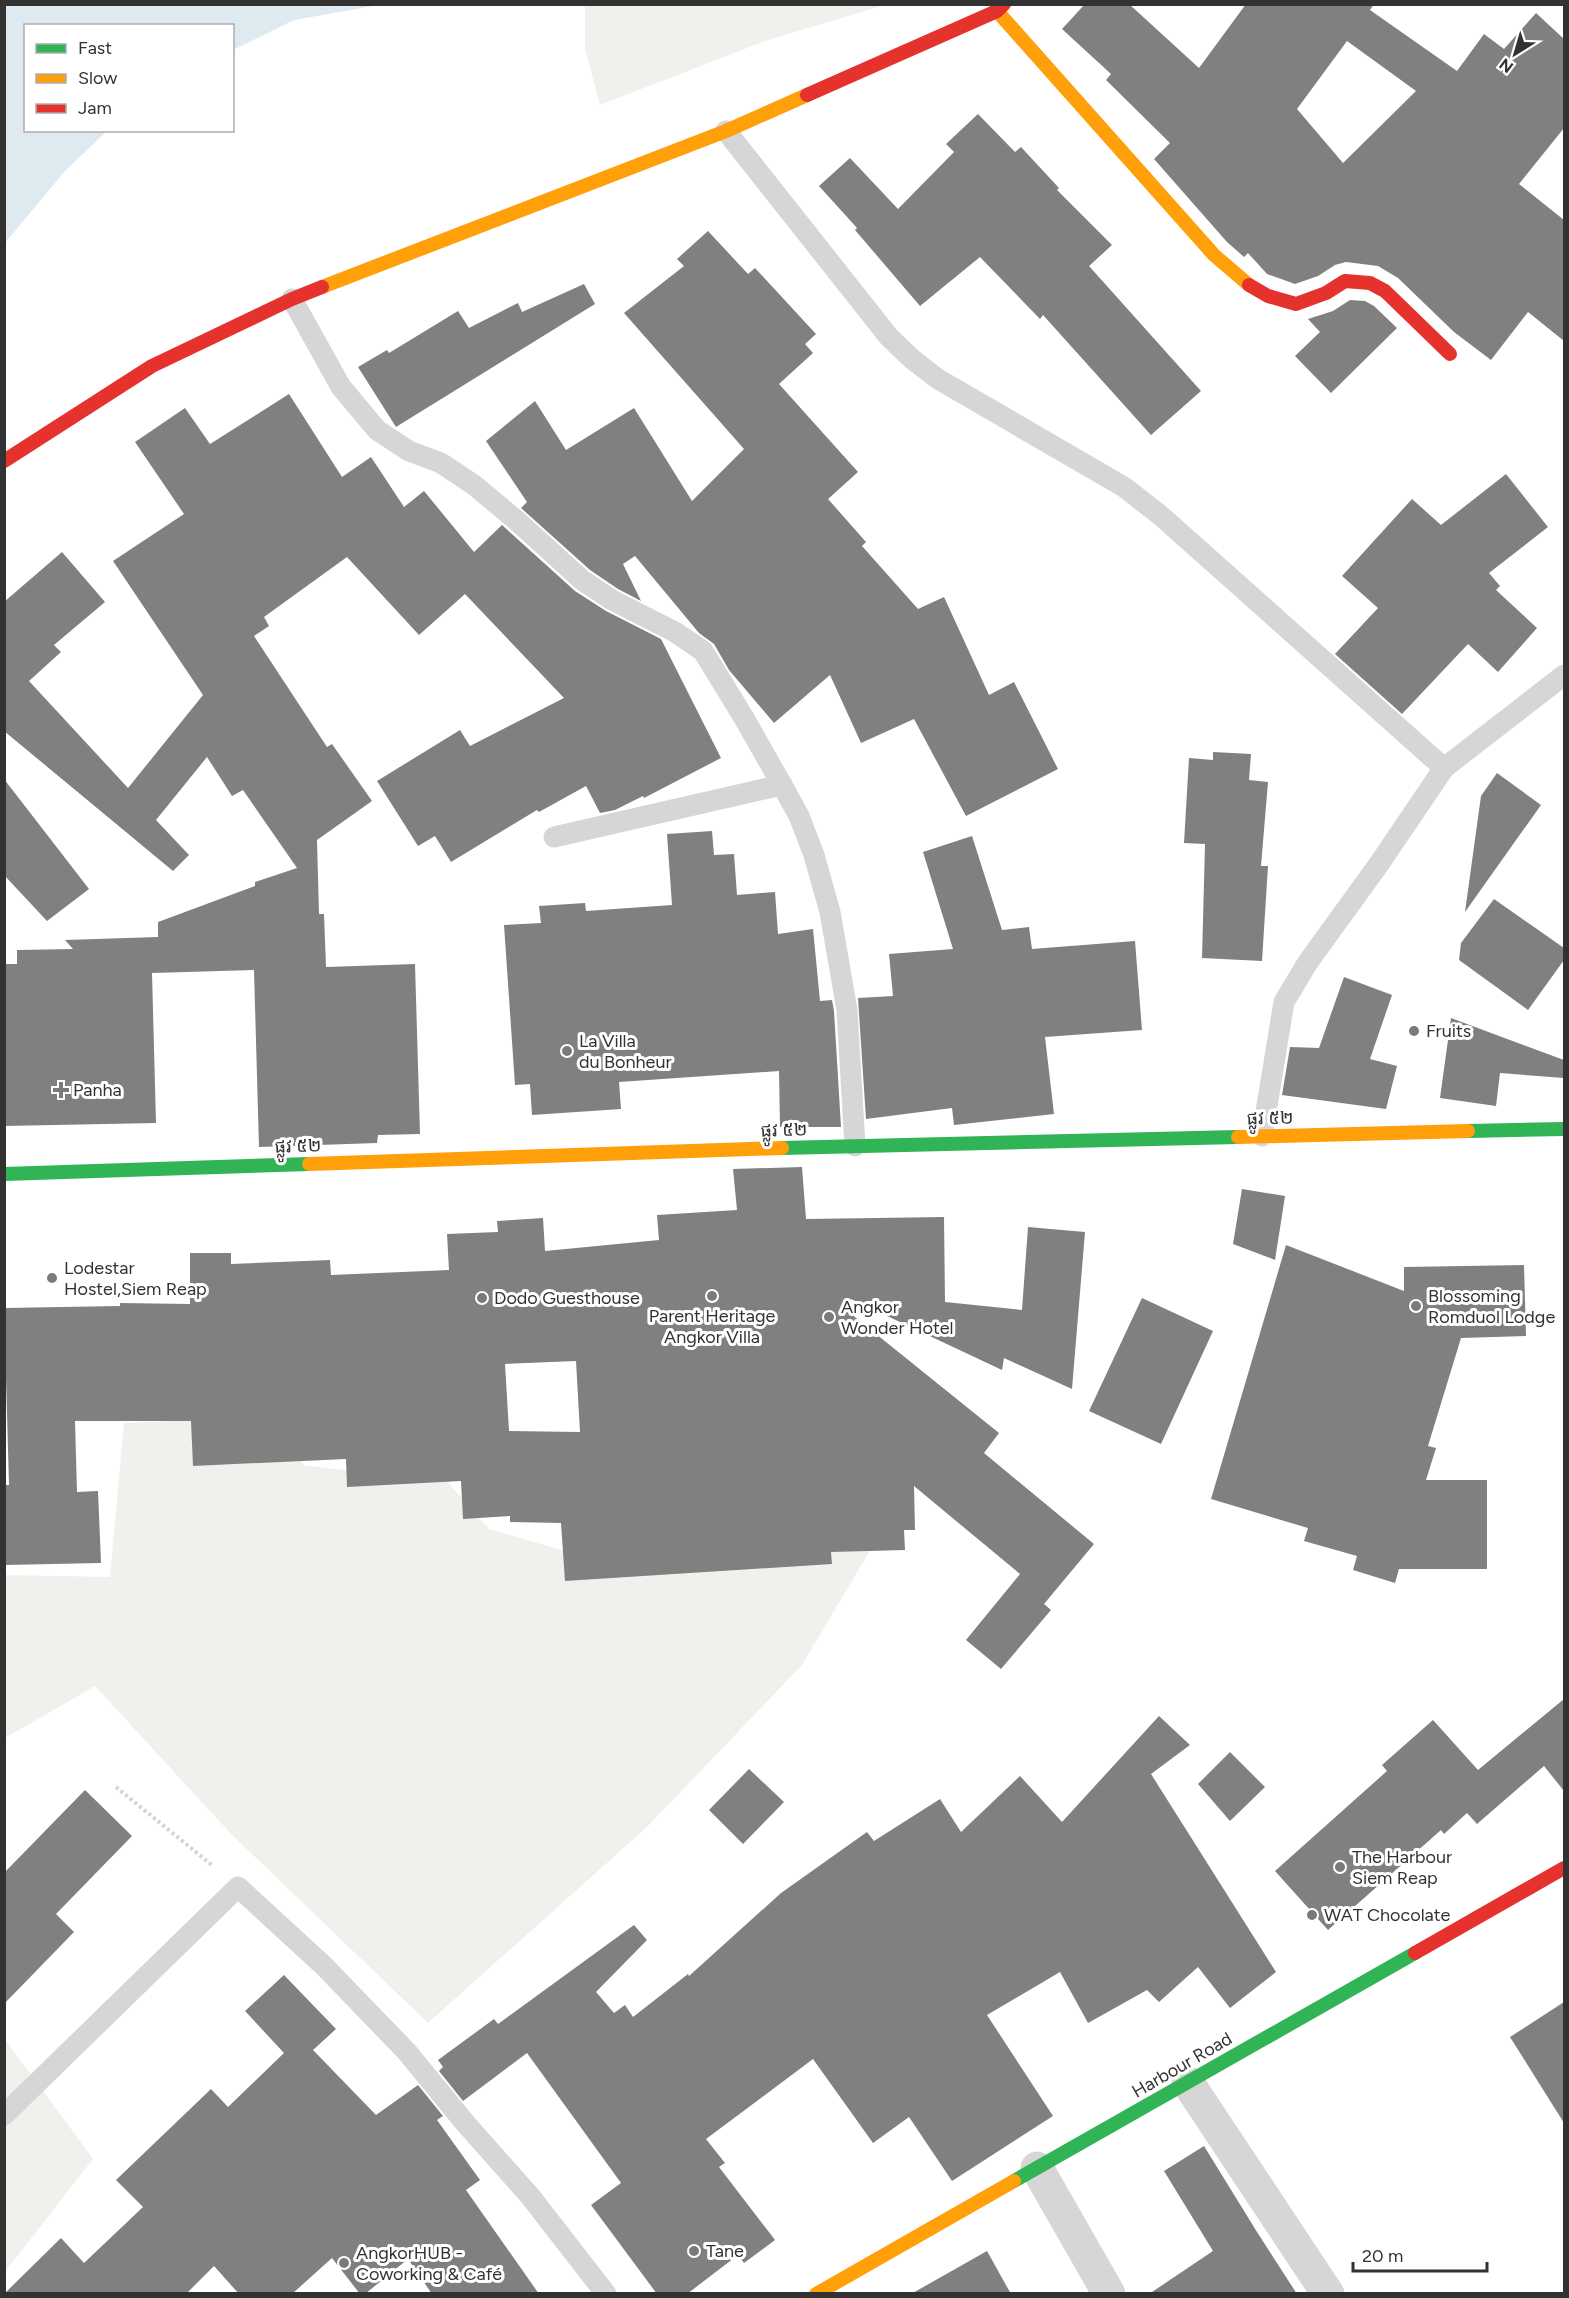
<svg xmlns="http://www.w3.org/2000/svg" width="1569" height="2298" viewBox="0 0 1569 2298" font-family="Figtree,'Noto Sans Khmer',sans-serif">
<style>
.green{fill:#eff2ec}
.water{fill:#dfe9f0}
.building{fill:#808080;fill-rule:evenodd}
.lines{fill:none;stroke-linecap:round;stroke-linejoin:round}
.path{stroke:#d4d4d4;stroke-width:4;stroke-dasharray:3 3;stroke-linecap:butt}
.lane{stroke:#d6d6d6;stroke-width:21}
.street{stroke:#d6d6d6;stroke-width:33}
.fast{stroke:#30b455;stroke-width:14}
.slow{stroke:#ff9f0a;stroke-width:14}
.jam{stroke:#e5322d;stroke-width:14}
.poi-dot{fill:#7a7a7a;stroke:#fff;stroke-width:2}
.labels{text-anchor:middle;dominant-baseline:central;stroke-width:6;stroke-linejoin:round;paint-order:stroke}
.poi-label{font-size:18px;fill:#323232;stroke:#fff;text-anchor:start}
.street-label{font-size:18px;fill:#323232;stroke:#fff}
</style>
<rect width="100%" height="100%" fill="#fff"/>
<g class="green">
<polygon points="585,5 585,4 885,5 765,41 600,105 585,48"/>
<polygon points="289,1416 303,1465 390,1476 426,1458 489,1529 589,1558 887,1522 802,1665 647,1827 428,2023 232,1835 95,1686 5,1738 5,1575 110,1577 124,1423"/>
<polygon points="4,2038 93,2159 5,2272 4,2272"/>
</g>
<polygon class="water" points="5,4 394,4 394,5 373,6 294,20 233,50 232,26 26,26 26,130 107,131 65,171 5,243"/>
<g class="building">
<path d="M1085,4H1129L1199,68L1246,4H1374L1370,10L1457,71L1484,34L1504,49L1536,13L1564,39V128L1519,184L1564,220V341L1528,312L1491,360L1454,332L1398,278L1378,266L1346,262L1335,265L1318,276L1295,284L1267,274L1248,253L1244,257L1227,242L1154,159L1170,143L1106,80L1111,74L1062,29ZM1347,41L1416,91L1343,163L1297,109Z"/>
<polygon points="978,114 1015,152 1021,147 1059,188 1057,190 1112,245 1089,266 1201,391 1151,435 1043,315 1040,319 980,257 920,306 855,230 857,228 819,186 850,158 898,209 954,152 946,144"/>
<polygon points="708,231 748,274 755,268 816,334 805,344 813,353 779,384 858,472 828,499 866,542 862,546 918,609 944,597 989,695 1014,682 1058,769 966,816 914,719 861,743 830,675 774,723 729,670 714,644 699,633 635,556 623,564 641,601 618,589 590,570 521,508 527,502 486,441 535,401 566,450 634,408 692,501 744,449 624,313 684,266 677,259"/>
<polygon points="584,284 595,304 396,427 358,367 387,350 389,353 458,311 469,328 518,303 522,312"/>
<polygon points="1350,300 1365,301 1374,306 1397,328 1331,393 1295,356 1320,332 1308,319 1333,311"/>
<polygon points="289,394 342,477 371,457 404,507 424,491 474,552 502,525 575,591 606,611 661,639 721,758 644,798 643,796 615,810 600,813 586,786 539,812 537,810 451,862 435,836 418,846 377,781 460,730 470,746 564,698 465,594 419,635 347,557 264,617 269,626 254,636 327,747 332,744 372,801 317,840 319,914 324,914 326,967 415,964 420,1134 378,1135 377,1143 259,1147 254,970 152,973 156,1123 4,1126 4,964 17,964 17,950 73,949 65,940 158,937 158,922 255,886 255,882 297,868 243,790 232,796 207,757 156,820 189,855 173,871 4,731 4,602 62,552 105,602 54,645 61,652 29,681 128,788 203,695 113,561 184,514 135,442 185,408 210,444"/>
<polygon points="1506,474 1548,527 1489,573 1500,586 1496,590 1537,628 1498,672 1468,644 1402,714 1335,654 1378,608 1342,576 1412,499 1441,525"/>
<polygon points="1213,752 1251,754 1249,780 1268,782 1261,866 1268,866 1262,961 1202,958 1205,844 1184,843 1189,758 1213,760"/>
<polygon points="1497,773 1541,805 1465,912 1481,796"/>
<polygon points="4,779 89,889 47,921 4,875"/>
<polygon points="712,831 714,855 734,854 737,895 775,892 778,934 813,929 820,1001 832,1000 834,1011 841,1127 780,1127 779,1071 619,1082 621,1109 532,1115 530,1084 515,1085 504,925 541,923 539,906 585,903 586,911 672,905 667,834"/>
<polygon points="972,836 1002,930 1029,927 1032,949 1135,941 1142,1030 1045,1037 1054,1114 954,1125 952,1108 866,1119 858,998 893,996 889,954 953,949 923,852"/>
<polygon points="1494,899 1564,948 1564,960 1528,1010 1459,960 1461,943"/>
<polygon points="1344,977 1392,995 1370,1059 1397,1066 1386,1109 1282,1095 1290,1047 1319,1048"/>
<polygon points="1451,1018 1564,1060 1564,1078 1500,1073 1496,1106 1440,1098"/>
<path d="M802,1167L806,1219L944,1217L945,1302L1022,1310L1028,1227L1085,1232L1072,1389L1004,1358L1002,1370L851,1299L845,1309L999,1433L984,1453L1094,1544L1044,1604L1051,1610L1001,1669L966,1640L1020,1574L914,1486L915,1530H904L905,1550L831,1552L832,1564L565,1581L561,1523L510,1522V1516L463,1519L461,1481L347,1487L346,1459L193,1466L191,1421H75L77,1492L98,1491L101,1563L4,1565V1485H9L4,1308L120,1306V1303L190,1304V1253H231V1264L330,1260L331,1275L449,1270L447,1234L498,1232L497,1221L543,1218L545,1251L659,1240L657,1215L737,1210L733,1169ZM576,1361L580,1432L509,1431L505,1364Z"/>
<polygon points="1242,1189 1285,1196 1275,1260 1233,1244"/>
<polygon points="1286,1245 1404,1291 1404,1267 1524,1265 1526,1336 1461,1338 1428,1446 1436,1448 1426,1480 1487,1480 1487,1569 1399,1569 1395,1583 1353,1570 1357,1556 1304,1541 1308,1528 1211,1499"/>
<polygon points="1142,1298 1213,1331 1161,1444 1089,1411"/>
<polygon points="1564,1699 1564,1791 1544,1766 1477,1824 1467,1813 1444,1834 1441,1830 1328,1930 1275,1871 1387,1771 1382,1765 1433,1720 1478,1770"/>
<polygon points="1159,1716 1190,1745 1151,1774 1276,1972 1230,2008 1198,1967 1159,2002 1147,1990 1088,2023 1060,1972 987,2015 1053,2116 952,2181 909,2117 873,2143 813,2059 706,2139 725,2163 719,2167 775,2240 744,2263 738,2255 687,2294 657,2294 591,2205 621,2183 527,2053 463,2101 439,2071 443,2067 438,2060 494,2019 498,2024 634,1925 647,1940 596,1992 614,2013 625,2005 633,2017 688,1974 689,1976 781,1893 867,1832 874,1841 940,1799 961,1832 1020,1776 1062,1822"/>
<polygon points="1230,1752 1265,1787 1230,1821 1198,1784"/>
<polygon points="749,1769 784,1802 743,1844 709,1810"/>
<polygon points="85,1790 132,1836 56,1914 74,1932 4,2004 4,1873"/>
<polygon points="284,1975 336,2029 313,2050 376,2115 418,2085 443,2116 437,2120 480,2180 466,2190 539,2294 432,2294 408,2259 365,2294 360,2294 332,2258 292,2294 239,2294 214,2266 186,2294 4,2294 61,2238 84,2263 143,2207 116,2180 211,2089 228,2107 284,2053 245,2011"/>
<polygon points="1564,2002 1564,2123 1510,2037"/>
<polygon points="1204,2146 1257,2232 1297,2294 1149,2294 1213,2251 1164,2171"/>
<polygon points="987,2251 1011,2294 911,2294"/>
</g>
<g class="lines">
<polyline class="path" points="116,1787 213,1866"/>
<g class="lane">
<polyline points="726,131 889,337 912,359 938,379 1124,487 1160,515 1444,768"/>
<polyline points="292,299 341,387 377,430 409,451 441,463 474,485 516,520 582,580 612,600 675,632 703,651 744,718 782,785 799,816 814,855 830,912 847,1010 855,1146"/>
<polyline points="554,837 782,785"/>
<polyline points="1262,1136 1284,1002 1308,962 1379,864 1444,768 1564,675"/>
<polyline points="4,2115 238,1887 324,1966 407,2052 466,2124 530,2196 606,2294"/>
</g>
<g class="street">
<polyline points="1188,2083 1328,2294"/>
<polyline points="1037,2168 1109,2294"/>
</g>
<g class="fast">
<polyline points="1468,1131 1564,1129"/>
<polyline points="782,1148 1238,1137"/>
<polyline points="4,1174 309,1164"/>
<polyline points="1014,2181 1415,1953"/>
</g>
<g class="slow">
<polyline points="997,11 1214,255 1249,285"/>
<polyline points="322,287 726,131 807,95"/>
<polyline points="1238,1137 1468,1131"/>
<polyline points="309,1164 782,1148"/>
<polyline points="816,2294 1014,2181"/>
</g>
<g class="jam">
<polyline points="807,95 997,11 1004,4"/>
<polyline points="1249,285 1268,296 1296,304 1326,293 1345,281 1370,283 1385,291 1450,354"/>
<polyline points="4,461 152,366 292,299 322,287"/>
<polyline points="1415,1953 1564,1868"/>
</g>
</g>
<g class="poi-dot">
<circle cx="1414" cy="1031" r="6"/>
<circle cx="567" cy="1051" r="6"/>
<path d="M58 1081h6v6h6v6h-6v6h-6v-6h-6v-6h6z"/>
<circle cx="52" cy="1278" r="6"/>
<circle cx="712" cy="1296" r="6"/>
<circle cx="482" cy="1298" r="6"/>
<circle cx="1416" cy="1306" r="6"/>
<circle cx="829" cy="1317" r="6"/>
<circle cx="1340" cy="1867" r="6"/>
<circle cx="1312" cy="1915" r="6"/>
<circle cx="694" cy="2251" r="6"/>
<circle cx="344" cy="2263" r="6"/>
</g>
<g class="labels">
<g class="poi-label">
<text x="1426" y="1031">Fruits</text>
<text x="579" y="1041">La Villa<tspan x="579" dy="21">du Bonheur</tspan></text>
<text x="73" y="1090">Panha</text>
<text x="64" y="1268">Lodestar<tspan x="64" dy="21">Hostel,Siem Reap</tspan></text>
<text x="1428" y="1296">Blossoming<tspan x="1428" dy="21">Romduol Lodge</tspan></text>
<text x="494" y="1298">Dodo Guesthouse</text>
<text x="841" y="1307">Angkor<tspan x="841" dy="21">Wonder Hotel</tspan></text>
<text x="712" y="1316" text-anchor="middle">Parent Heritage<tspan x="712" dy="21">Angkor Villa</tspan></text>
<text x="1352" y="1857">The Harbour<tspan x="1352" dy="21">Siem Reap</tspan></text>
<text x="1324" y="1915">WAT Chocolate</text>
<text x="706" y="2251">Tane</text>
<text x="356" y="2253">AngkorHUB -<tspan x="356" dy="21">Coworking &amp; Café</tspan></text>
</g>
<g class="street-label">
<text transform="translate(1270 1118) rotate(-1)">ផ្លូវ ៥២</text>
<text transform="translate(784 1130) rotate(-2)">ផ្លូវ ៥២</text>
<text transform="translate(298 1146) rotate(-2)">ផ្លូវ ៥២</text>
<text transform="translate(1182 2065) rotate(-30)">Harbour Road</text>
</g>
</g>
<rect width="1569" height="2298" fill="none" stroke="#323232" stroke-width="12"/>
<rect x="24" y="24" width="210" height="108" fill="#ffffff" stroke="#adadad" stroke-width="1.5"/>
<rect x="36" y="44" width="30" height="9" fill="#30b455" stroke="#adadad" stroke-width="1.5"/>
<text x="78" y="54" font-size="18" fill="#323232">Fast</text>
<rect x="36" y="74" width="30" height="9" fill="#ff9f0a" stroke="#adadad" stroke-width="1.5"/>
<text x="78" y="84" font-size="18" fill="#323232">Slow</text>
<rect x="36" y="104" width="30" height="9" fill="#e5322d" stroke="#adadad" stroke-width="1.5"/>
<text x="78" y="114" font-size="18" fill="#323232">Jam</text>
<g transform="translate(1515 54) rotate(217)" stroke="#ffffff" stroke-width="4.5" paint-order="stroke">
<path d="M0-4.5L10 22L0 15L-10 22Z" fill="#323232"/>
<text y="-9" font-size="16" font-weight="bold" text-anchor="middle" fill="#323232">N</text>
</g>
<path d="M1353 2262v9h134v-9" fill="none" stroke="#323232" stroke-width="3"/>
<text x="1362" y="2262" font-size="18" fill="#323232" stroke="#ffffff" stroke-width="4.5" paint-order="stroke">20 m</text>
</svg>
